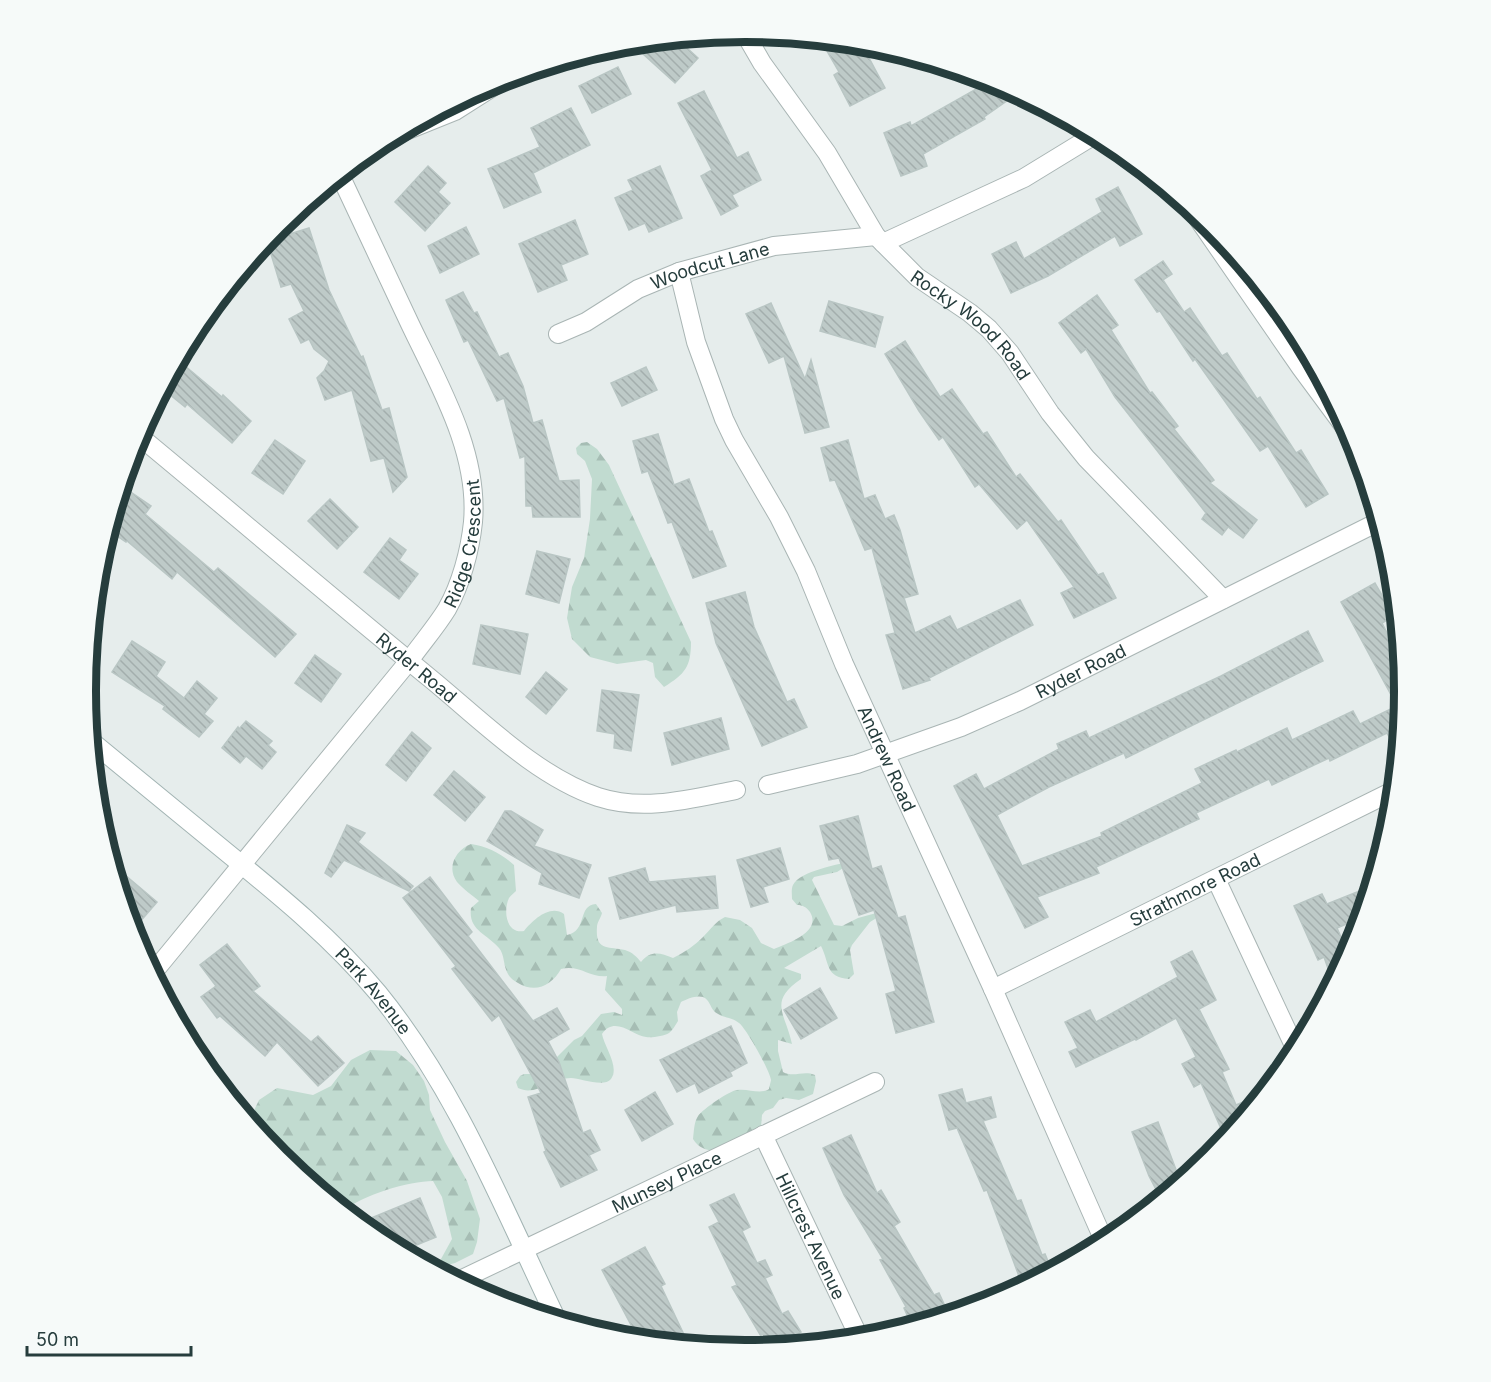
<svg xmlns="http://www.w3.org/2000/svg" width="1491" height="1382" viewBox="0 0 1491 1382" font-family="Inter,sans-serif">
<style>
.forest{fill:url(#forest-firs)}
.building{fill:url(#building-back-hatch);stroke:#b9c6c4;stroke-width:1.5}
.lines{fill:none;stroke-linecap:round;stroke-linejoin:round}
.street-casing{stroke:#a9b5b4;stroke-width:20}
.secondary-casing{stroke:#a2b4b3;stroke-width:20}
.street{stroke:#fff;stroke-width:18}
.secondary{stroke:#fff;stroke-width:18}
.labels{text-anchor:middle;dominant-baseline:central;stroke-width:5;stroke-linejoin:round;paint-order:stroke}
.street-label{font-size:18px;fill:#263d3d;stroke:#f6faf9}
.rim{fill:none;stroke:#263d3d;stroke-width:8}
</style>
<defs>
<pattern id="forest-firs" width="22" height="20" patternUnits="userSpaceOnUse" patternTransform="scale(1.5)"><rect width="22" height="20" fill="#c1dbd0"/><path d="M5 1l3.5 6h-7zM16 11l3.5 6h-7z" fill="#a6bdb4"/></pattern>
<pattern id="building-back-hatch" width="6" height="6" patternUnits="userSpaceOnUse" patternTransform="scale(1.5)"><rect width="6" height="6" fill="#becac8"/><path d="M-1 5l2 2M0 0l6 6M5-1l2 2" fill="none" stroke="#a3aead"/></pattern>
</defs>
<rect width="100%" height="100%" fill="#e6edec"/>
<g class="forest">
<path d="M587,442L597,449L609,465L691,642C691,667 685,674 664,687L655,677L653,663L646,660L617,664L590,657L572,639L567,618L572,587L584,558L590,519L592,479L585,461L577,454L576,448L581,443Z"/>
<path d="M471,844C487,846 502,854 514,865L516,891C514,893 511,895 509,898C503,911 506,934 524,931C533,920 550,904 564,914L567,935C588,931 577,905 596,904L602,913C601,918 597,922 597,927C595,952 609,946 625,950C632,952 637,957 641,962C651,950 660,953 673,958C685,952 694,946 703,937C711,929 715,922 725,917L740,920L752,928L761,943L774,949C788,943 822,932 810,912C806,907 803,905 797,905L792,899C792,895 791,889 793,885C800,871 839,864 854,861L837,872L814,877L812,880L834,925L842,926L858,918L891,909L870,922L852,945L850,950L854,974L849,979C825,977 830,964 821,946L784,968L801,974V979C768,1002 785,1012 792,1044L778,1040V1051L783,1072C794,1078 803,1070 815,1075L816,1081L813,1094L799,1100L786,1098L779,1100L773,1108L765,1111L762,1115L760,1139C739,1145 707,1162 693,1139C694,1131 694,1122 698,1116C703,1109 729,1091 737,1090C748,1088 760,1095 769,1089C769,1088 771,1081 771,1080C770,1071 746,1028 739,1023C732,1017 721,1018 714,1011C710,1007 710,1000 703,997C696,995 687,999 681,1002L677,1012L678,1021C676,1024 673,1030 669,1033C664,1036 652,1038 646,1037C633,1036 615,1015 602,1034C604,1046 620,1067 611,1079C604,1088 580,1078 571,1078C551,1078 536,1097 518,1088L516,1082L520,1076L524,1074H533L550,1064L574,1040L582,1036L601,1014L614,1012L622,1015V1009L605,990L607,976C590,978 579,964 561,969C552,985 536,994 518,983C514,981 510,978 508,974C503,966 505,955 499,948C486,933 468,930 471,908L479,901C472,895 463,889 457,882C446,867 456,850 471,844Z"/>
<path d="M370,1050L396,1051L413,1065L424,1081L429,1095L430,1110L445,1142L467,1181L480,1219L477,1242L473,1254L455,1263L436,1268L452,1239L442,1197L433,1181C409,1181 362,1195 344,1211L279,1157L249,1121L259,1100L277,1088L313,1095L331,1086L351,1060Z"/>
</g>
<g class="building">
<polygon points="676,38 698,58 675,83 631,43"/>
<polygon points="820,39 861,43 885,88 850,106 834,75 839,72"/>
<polygon points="618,67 631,94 592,113 579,86"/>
<polygon points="992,80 1018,93 984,117 985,119 923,154 927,166 901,176 884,133 910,122 911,126"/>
<polygon points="704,91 737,158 748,152 761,180 732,195 738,206 721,215 701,176 712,170 678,103"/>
<polygon points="571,108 590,145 533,173 541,192 504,208 488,169 540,147 531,128"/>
<polygon points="428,166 446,183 438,192 450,203 425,231 395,202"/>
<polygon points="660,166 682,218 649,232 645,223 629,230 615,198 633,190 628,180"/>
<polygon points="1118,187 1142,234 1120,246 1115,236 1048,276 1011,293 992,254 1016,242 1024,259 1102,212 1096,199"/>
<polygon points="575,220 588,254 561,265 567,280 538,292 519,244"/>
<polygon points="466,227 479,254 440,273 428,246"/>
<polygon points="309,228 329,290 361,357 363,356 382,410 389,408 407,477 393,492 384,458 371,461 352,390 325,400 317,378 324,371 329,361 314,349 309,339 301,343 289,319 304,311 291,284 281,287 267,241"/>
<polygon points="1163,261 1172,274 1163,280 1184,312 1190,308 1222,356 1227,353 1257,399 1260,397 1296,453 1301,450 1328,494 1306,507 1268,446 1260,451 1195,359 1193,361 1160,311 1157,312 1135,280"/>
<polygon points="463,292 474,313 477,312 499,357 508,353 523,386 533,423 542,420 559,481 579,480 580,517 533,517 532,506 526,506 525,456 520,458 504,398 497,401 468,340 464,342 446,300"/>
<polygon points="1097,295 1118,325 1111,330 1150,393 1152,392 1178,426 1174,429 1214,480 1210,483 1257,520 1243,538 1228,527 1222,535 1202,519 1206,513 1115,397 1086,349 1081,353 1059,323"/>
<polygon points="829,301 883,317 875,347 820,331"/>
<polygon points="771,303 805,379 811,360 829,427 805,433 784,356 769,363 746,314"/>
<polygon points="905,341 940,397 952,389 983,434 987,432 1016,477 1020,474 1058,522 1061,520 1098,575 1103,573 1116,598 1074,618 1061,593 1074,587 1027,520 1017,529 979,484 975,487 943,437 939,440 919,411 885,354"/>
<polygon points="178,360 222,397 223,395 251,421 232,443 187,404 185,407 163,389"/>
<polygon points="646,367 657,390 622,406 611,383"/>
<polygon points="658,434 674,485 689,479 709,532 712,531 726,566 693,578 672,522 668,523 648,471 642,473 633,441"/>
<polygon points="275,440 305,461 283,494 252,473"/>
<polygon points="848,440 864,499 875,495 885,519 894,515 900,530 918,594 904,598 915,633 950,616 957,630 1020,600 1033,625 929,678 930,680 903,689 886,635 895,633 872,548 865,550 835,480 830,481 821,448"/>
<polygon points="122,486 151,506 145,514 214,572 218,568 296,634 275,657 177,572 172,579 127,541 126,542 108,530"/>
<polygon points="330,499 358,527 337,549 308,521"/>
<polygon points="390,538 406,550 399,560 418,574 399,599 364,572"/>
<polygon points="537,551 570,559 559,603 526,594"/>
<polygon points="1375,583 1394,616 1382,623 1402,662 1405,691 1399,756 1387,733 1330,761 1329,758 1272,785 1269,779 1196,813 1199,819 1096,867 1099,873 1037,897 1048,917 1025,928 954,786 976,774 984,789 1059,749 1057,744 1086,731 1089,738 1221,676 1308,631 1323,661 1126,758 1124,753 1049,787 997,815 1022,866 1102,836 1101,833 1202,783 1195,769 1236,750 1237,752 1287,728 1292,740 1353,711 1360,724 1397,706 1341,602"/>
<polygon points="745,592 754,627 787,702 794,699 807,727 762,746 716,643 706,603"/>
<polygon points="481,625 528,634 520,674 473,664"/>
<polygon points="132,641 165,662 156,676 184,698 197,681 217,698 204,714 213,721 199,737 163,709 165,706 112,672"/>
<polygon points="315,655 341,674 321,702 295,683"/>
<polygon points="546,672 567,689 546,714 526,697"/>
<polygon points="602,690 639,695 631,751 614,748 615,734 597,731"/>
<polygon points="721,718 729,749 672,765 664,733"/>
<polygon points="246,721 272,741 268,745 276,752 262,769 246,756 240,763 222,748 238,727 239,729"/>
<polygon points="412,732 431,748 406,781 386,765"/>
<polygon points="454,771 485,797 465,821 434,795"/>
<polygon points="505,811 511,811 543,830 534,846 591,865 579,898 539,884 542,873 487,841"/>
<polygon points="858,816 872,869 881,866 898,918 905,916 934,1022 896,1033 886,994 896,991 874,910 859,915 839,858 829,860 820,826"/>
<polygon points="347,825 365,833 358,842 413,886 409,891 344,860 331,877 325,873"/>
<polygon points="780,848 789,879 763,887 768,902 751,907 737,860"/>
<polygon points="112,864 157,902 132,931"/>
<polygon points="645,868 649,882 715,876 718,908 677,912 676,905 620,919 609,878"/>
<polygon points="430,877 472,932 468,936 533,1021 557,1008 569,1029 548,1041 559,1062 583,1133 590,1130 600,1150 589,1155 597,1170 561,1187 544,1152 546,1151 528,1097 541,1093 499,1015 492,1021 452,969 456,966 403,898"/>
<polygon points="1372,886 1363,917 1337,928 1349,955 1333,983 1324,957 1318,960 1294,906 1322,894 1327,904"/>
<polygon points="227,944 260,986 253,991 311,1042 318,1036 344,1063 318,1086 277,1042 265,1056 220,1016 217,1018 201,997 216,986 200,965"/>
<polygon points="1192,951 1216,1000 1199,1009 1229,1069 1222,1072 1236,1105 1265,1093 1226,1140 1201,1083 1194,1087 1182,1064 1196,1057 1176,1018 1136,1040 1135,1039 1076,1067 1069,1052 1078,1048 1065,1022 1090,1010 1096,1022 1178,977 1171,962"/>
<polygon points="820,988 837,1018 801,1039 784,1010"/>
<polygon points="731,1026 747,1063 730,1072 732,1076 699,1093 695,1083 677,1092 660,1060"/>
<polygon points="962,1089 966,1103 991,1097 996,1117 983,1121 1017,1201 1021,1200 1042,1255 1045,1254 1052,1271 1023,1287 987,1190 984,1191 957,1128 949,1130 939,1095"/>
<polygon points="655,1092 673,1124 642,1141 625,1110"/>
<polygon points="1158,1122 1181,1183 1161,1199 1149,1176 1132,1132"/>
<polygon points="851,1135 877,1193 881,1190 900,1222 894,1226 934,1295 939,1293 949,1315 912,1326 904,1308 906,1307 880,1260 883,1259 844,1195 823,1148"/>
<polygon points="734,1194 750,1227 742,1231 757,1263 765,1260 772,1275 765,1278 782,1314 788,1311 801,1332 775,1348 768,1348 732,1287 737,1285 709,1227 719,1222 710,1205"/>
<polygon points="420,1198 436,1237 402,1251 379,1239 359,1223"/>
<polygon points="645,1247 665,1284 661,1286 686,1339 676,1344 639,1340 602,1270"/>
</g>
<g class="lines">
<g class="street-casing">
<g id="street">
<path id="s1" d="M744,32L762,63L827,153L876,236L917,277L970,313L989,329L1010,353L1050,413L1086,458L1223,599"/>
<polyline points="383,140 455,111 510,76"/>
<polyline points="1190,207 1301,368 1355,441"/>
<polyline points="883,243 1024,178 1096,134"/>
<path id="s2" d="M679,272L696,342L724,419L734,440L779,517L806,571L844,664L993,989L1105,1243"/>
<path id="s3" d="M558,334L586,322L638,289L679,272L774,246L876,236"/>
<path id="s4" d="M138,435C236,516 333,599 431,679C481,720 536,776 598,797C644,812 690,799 736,790"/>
<path id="s5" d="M768,785L857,764L961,727L1020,701L1380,521"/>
<polyline points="1216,879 1297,1052"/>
<path id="s6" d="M152,974L409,661C421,644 436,627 447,609C461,584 470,551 473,522C479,452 439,385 410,324C387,274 363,225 340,175"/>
<path id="s7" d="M993,989L1395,790"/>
<path id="s8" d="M763,1135L860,1339"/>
<path id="s9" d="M458,1281L875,1082"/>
</g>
</g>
<g class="secondary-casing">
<g id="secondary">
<path id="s10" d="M91,741C136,778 180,814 225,851C279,895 333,939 378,993C457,1090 503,1208 557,1320"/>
</g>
</g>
<use href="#street" class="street"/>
<use href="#secondary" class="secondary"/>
</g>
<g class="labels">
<g class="street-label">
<text stroke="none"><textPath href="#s3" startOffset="168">Woodcut Lane</textPath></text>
<text stroke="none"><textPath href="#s1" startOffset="374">Rocky Wood Road</textPath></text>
<text stroke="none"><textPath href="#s6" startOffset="538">Ridge Crescent</textPath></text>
<text stroke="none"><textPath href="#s4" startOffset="363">Ryder Road</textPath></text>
<text stroke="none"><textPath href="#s5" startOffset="334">Ryder Road</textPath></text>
<text stroke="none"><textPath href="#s2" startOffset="531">Andrew Road</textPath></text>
<text stroke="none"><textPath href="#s7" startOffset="225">Strathmore Road</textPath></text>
<text stroke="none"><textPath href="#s10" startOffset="378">Park Avenue</textPath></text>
<text stroke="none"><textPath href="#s9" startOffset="231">Munsey Place</textPath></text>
<text stroke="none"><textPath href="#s8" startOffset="112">Hillcrest Avenue</textPath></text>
</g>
</g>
<path d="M0 0H1491V1382H0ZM96 691a649 649 0 1 1 1298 0a649 649 0 1 1-1298 0Z" fill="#f6faf9" fill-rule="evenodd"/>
<path class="rim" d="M96 691a649 649 0 1 1 1298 0a649 649 0 1 1-1298 0Z"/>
<path d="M27 1346v9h164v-9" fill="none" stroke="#263d3d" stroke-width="3"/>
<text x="36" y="1346" font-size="18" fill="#263d3d" stroke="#f6faf9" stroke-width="4.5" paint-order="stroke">50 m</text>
</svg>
